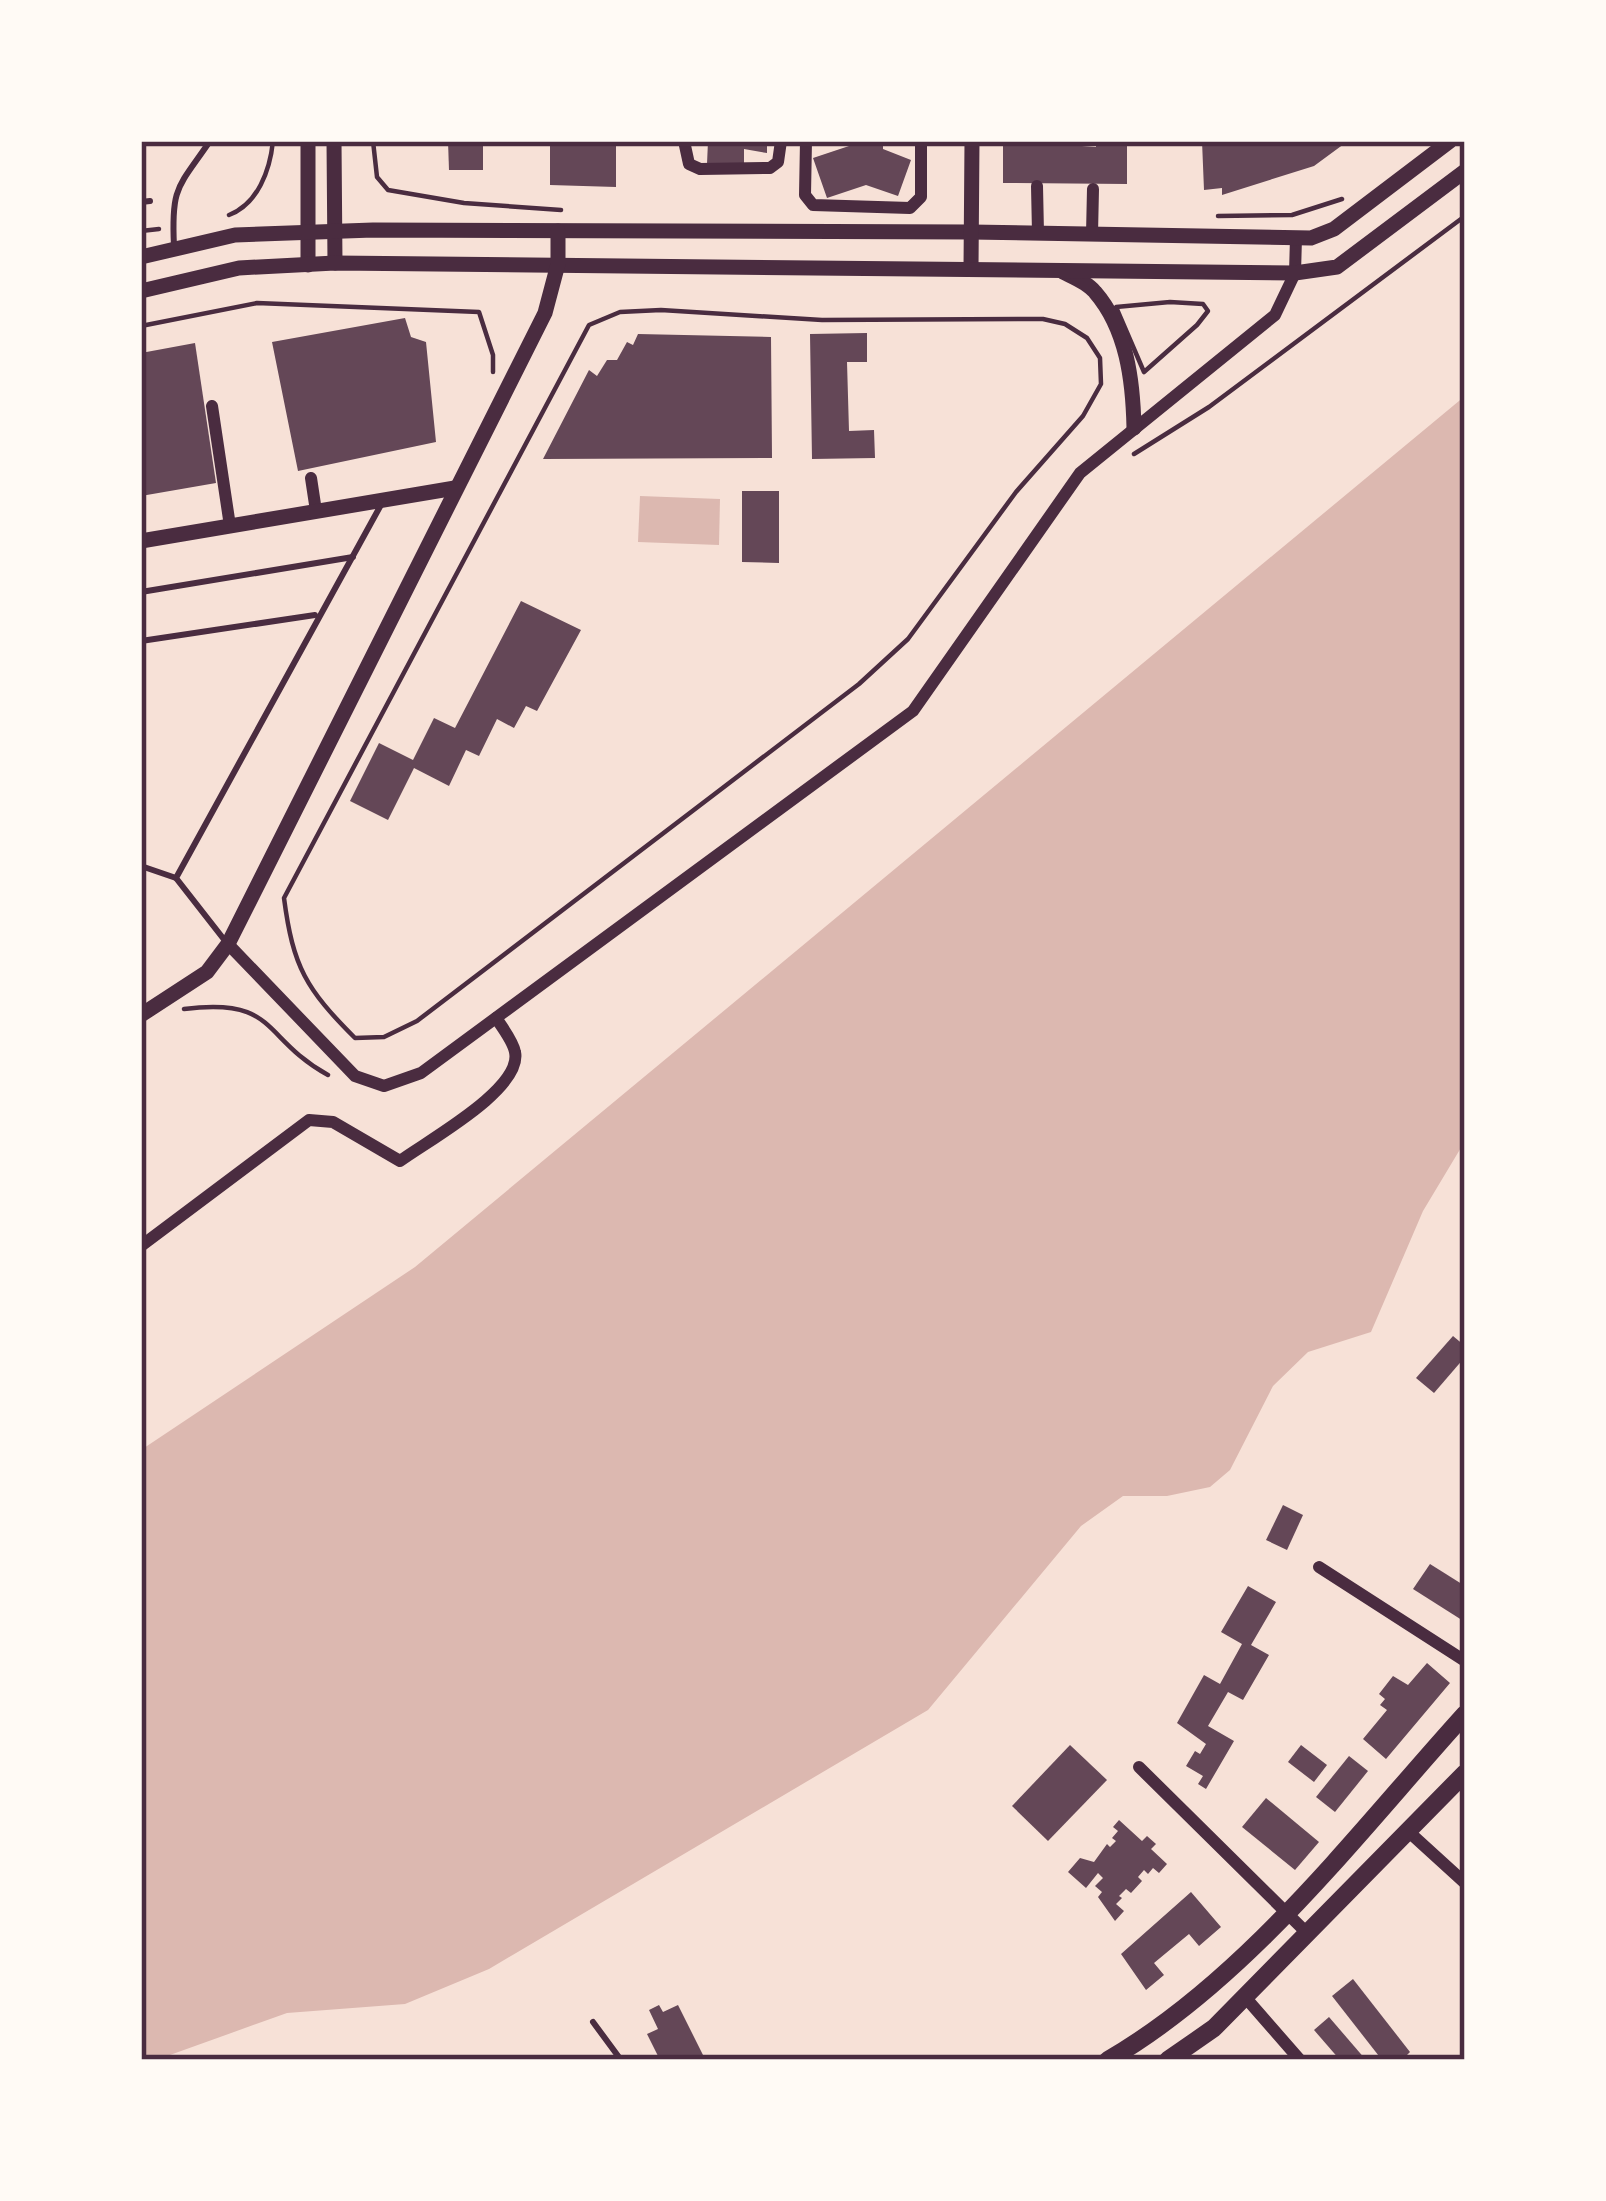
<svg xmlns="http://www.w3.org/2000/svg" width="1606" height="2201" viewBox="0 0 1606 2201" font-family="'Sofia Sans Condensed',sans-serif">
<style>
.water{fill:#dcb8b0}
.building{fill:#644757}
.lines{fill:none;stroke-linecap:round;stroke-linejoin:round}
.path{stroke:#4a2c40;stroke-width:4.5}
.service{stroke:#4a2c40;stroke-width:6}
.minor{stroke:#4a2c40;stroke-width:12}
.tertiary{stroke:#4a2c40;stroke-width:15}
.primary{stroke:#4a2c40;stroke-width:18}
.neatline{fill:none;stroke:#4a2c40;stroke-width:4.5}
</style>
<rect width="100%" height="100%" fill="#f7e1d7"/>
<g class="water">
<polygon points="1465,396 1465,1141 1423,1211 1371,1332 1308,1352 1273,1386 1230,1470 1210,1487 1167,1496 1123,1496 1081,1526 928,1710 489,1969 405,2004 287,2013 156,2060 141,2060 141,1450 415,1267"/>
<polygon points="640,496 720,499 719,545 638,542"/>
</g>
<g class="building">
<polygon points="448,141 483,145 483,170 449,170"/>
<polygon points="550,141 616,141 616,187 550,185"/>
<polygon points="708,141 767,141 767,153 744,149 744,166 707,164"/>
<polygon points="849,141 883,141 883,149 911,160 898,196 866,185 827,198 813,158 849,146"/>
<polygon points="1003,141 1082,141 1082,146 1096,147 1096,141 1127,141 1127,184 1003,183"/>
<polygon points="1202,141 1348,141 1314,166 1222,195 1222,188 1204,190"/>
<polygon points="405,318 411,337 426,342 436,442 298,471 272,342"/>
<polygon points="867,333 867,362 847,362 849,431 874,430 875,458 812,459 810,334"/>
<polygon points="638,334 771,337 772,458 543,459 589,370 597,376 607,360 617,360 627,342 633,345"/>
<polygon points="195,343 216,483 141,496 141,353"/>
<polygon points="742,491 779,491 779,563 742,562"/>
<polygon points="521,601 581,630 537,711 526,706 514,728 497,719 479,756 466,750 449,786 414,768 388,820 350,801 379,743 413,760 434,718 455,728"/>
<polygon points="1453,1336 1465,1346 1465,1357 1434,1393 1416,1378"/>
<polygon points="1283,1505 1303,1515 1287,1550 1266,1540"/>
<polygon points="1430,1564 1465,1586 1465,1622 1413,1589"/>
<polygon points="1248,1586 1276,1602 1251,1645 1269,1655 1243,1700 1228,1692 1208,1726 1234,1741 1206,1789 1198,1784 1203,1776 1186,1766 1195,1751 1200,1754 1206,1744 1177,1723 1204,1675 1220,1684 1242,1644 1221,1632"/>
<polygon points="1427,1663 1450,1683 1386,1759 1363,1739 1387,1710 1380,1705 1385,1699 1379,1694 1393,1676 1408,1685"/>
<polygon points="1070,1745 1107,1780 1048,1841 1012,1806"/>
<polygon points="1301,1745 1327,1765 1314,1782 1288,1762"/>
<polygon points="1349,1756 1368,1771 1335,1812 1316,1797"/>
<polygon points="1266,1798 1319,1842 1295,1870 1242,1827"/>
<polygon points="1119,1820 1142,1841 1147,1836 1156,1844 1151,1849 1167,1864 1159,1873 1153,1868 1148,1874 1144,1870 1138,1877 1142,1881 1131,1893 1126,1889 1119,1896 1122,1898 1116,1904 1124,1911 1115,1921 1098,1897 1102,1892 1095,1886 1103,1878 1098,1873 1086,1888 1068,1872 1080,1858 1094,1862 1107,1844 1110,1847 1116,1841 1112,1838 1118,1831 1113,1827"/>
<polygon points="1191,1892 1221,1927 1199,1946 1189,1934 1154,1963 1164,1975 1146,1990 1121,1954"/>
<polygon points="1353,1979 1410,2052 1402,2060 1382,2060 1332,1996"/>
<polygon points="659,2005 663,2012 678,2005 703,2055 693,2060 660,2060 647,2034 658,2029 649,2010"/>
<polygon points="1329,2017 1366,2060 1340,2060 1314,2030"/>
</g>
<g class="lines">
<g class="path">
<polyline points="373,141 377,177 388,190 464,203 561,210"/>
<path d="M229,215C258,204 270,170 273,141"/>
<polyline points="1218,216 1292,215 1342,199"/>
<polyline points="141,231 159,229"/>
<polygon points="1170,302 1203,304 1208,311 1197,325 1144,372 1116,307"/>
<path d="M661,310L822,320L1043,319L1065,324L1087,338L1100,358L1101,384L1083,416L1016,492L908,639L859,684L417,1021L384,1037L355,1038C306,989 293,967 284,898L589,325L620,312Z"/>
<polyline points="141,326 257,303 479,312 493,355 493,372"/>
<polyline points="1134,454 1209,407 1465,216"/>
<path d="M184,1009C278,997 261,1038 328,1075"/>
</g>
<g class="service">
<polyline points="141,202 150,201"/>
<path d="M174,246C171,186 178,188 210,141"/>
<polyline points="141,592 353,557"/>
<polyline points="141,641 315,615"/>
<polyline points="141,866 176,878"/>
<polyline points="226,942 176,878 382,503"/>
<polyline points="593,2022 621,2060"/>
</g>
<g class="minor">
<polyline points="684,141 689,164 700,169 770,168 778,162 781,141"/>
<polyline points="806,141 805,195 813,205 910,208 921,197 921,141"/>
<polyline points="1037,186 1038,233"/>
<polyline points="1092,234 1093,189"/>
<polyline points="212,406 230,526"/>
<polyline points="311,478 316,511"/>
<polyline points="228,944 355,1076 384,1086 421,1073 913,711 1080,473 1275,315 1295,273 1296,238"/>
<path d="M141,1246L309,1120L333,1122L400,1161C427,1141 523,1089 515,1052C513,1041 502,1027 496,1018"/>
<polyline points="1319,1567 1465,1661"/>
<polyline points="1139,1767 1308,1934"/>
<polyline points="1409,1832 1465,1883"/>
<polyline points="1245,1997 1300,2060"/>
</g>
<g class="tertiary">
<polyline points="308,141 308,265"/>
<polyline points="334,141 335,263"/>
<polyline points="141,257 235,235 373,230 971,232 1311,238 1334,229 1450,141"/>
<polyline points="971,268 972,141"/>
<path d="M1063,272C1073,277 1088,283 1095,292C1127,329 1133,381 1134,428"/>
<polyline points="141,291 239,268 335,263 1295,273 1337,267 1465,171"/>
<polyline points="141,541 455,488"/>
<polyline points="141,1015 207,972 228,944 545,313 558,264 558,231"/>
</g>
<g class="primary">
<path d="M1108,2060C1248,1979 1358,1832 1465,1714"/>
<polyline points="1168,2060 1214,2028 1465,1773"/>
</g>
</g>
<rect width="1606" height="2201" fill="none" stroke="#fffaf5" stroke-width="288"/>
<rect x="144" y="144" width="1318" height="1913" class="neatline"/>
</svg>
